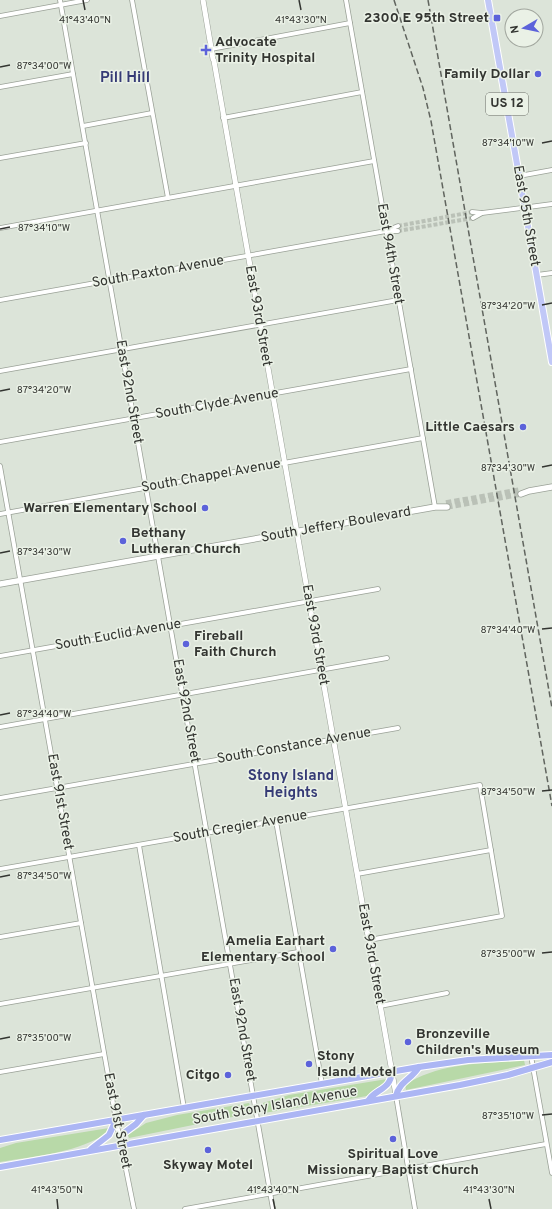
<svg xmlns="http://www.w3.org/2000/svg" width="552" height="1209" viewBox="0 0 552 1209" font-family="Overpass,sans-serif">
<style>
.green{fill:#b8d9a8}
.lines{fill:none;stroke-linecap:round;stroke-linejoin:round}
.minor-tunnel{stroke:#bac1b7;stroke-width:4;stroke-dasharray:4 2;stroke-linecap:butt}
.secondary-tunnel{stroke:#bac1b7;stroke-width:5.5;stroke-dasharray:5.5 3;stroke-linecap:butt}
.minor-casing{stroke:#9aa197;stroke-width:5.5}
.tertiary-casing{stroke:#9aa197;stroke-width:6}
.secondary-casing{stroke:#9aa197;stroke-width:7}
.primary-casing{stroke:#fff;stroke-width:8}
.trunk-casing{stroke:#fff;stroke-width:8}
.minor{stroke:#fff;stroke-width:4}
.tertiary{stroke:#fff;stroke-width:5}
.secondary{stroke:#fff;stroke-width:5.5}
.primary{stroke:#c1c8f7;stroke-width:6}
.trunk{stroke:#acb6f4;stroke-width:6}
.rail{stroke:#60645e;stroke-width:1.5;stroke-dasharray:6 3;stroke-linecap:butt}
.ticks{fill:none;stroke:#333531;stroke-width:1.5}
.poi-dot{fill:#5c62da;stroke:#eaf1e6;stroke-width:1.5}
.labels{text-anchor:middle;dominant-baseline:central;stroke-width:3;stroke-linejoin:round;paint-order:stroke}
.shield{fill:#eaf1e6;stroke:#6a6d67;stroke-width:1}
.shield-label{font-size:13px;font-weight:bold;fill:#333531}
.poi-label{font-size:14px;font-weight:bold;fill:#333531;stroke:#eaf1e6;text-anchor:end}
.street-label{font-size:14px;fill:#333531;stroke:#eaf1e6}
.neighbourhood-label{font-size:15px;font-weight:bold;fill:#363b76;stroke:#eaf1e6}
.ticks-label{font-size:10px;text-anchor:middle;fill:#333531;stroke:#eaf1e6;stroke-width:3;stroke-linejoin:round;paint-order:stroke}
</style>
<rect width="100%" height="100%" fill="#dce4d9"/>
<g class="green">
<path d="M524,1060L525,1065L406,1090L405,1085C439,1062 484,1064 524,1060Z"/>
<polygon points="387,1079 387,1083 367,1096 264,1113 263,1103 289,1095"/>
<polygon points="249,1103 252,1113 129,1138 128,1135 146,1123 177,1115"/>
<path d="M109,1128L110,1131C79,1153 36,1156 0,1162V1148L16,1143Z"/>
</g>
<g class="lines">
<g class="minor-tunnel">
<polyline points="398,226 472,212"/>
<polyline points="398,231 473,218"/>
</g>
<g class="secondary-tunnel">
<polyline points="446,503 520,490"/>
<polyline points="447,507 521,494"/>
</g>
<g class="minor-casing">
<g id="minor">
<polyline points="60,0 273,1209"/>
<polyline points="132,0 168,198"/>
<polyline points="346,0 435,507"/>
<polyline points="0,16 87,0"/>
<polyline points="211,49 350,23"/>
<polyline points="0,87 73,74"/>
<polyline points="223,118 362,92"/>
<polyline points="83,126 152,113"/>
<polyline points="0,158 86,143"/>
<polyline points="519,176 552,170"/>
<polyline points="472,212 482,213"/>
<polyline points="473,218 482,213 552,204"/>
<polyline points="0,228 374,161"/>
<polyline points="388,230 398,226"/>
<polyline points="537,275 552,273"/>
<polyline points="0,300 386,231 398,231"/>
<polyline points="0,371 398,300"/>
<polyline points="0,442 411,369"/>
<polyline points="0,466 116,1120 134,1209"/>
<polyline points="0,514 423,438"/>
<polyline points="0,656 378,589"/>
<polyline points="0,727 387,658"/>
<polyline points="0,798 398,728"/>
<polyline points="276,821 322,1084"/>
<polyline points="139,845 184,1108"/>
<polyline points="0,869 480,785 502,916 369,940"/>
<polyline points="357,874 491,850"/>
<polyline points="0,937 81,923"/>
<polyline points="0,1004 298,952"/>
<polyline points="380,1006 447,993"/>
<polyline points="531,1056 552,1173"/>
<polyline points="0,1072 104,1054"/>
<polyline points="396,1096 415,1209"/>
<polyline points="185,1209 546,1144"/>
</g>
</g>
<g class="tertiary-casing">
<g id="tertiary">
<polyline points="203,0 213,59"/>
<polyline points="214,61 396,1095"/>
</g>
</g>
<g class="secondary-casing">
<g id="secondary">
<polyline points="521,494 529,491 552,487"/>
<polyline points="0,584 435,507 447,507"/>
</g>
</g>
<g class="primary-casing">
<polyline id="primary" points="488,0 552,362"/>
</g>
<g class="trunk-casing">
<g id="trunk">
<path d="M396,1096C399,1082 412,1079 419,1067"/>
<path d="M368,1101C376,1088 390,1091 392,1072"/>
<polyline points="0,1140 419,1067 468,1060 552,1055"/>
<polyline points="122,1145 124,1133 136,1124 144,1115"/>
<polyline points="91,1149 109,1135 116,1120"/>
<polyline points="0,1167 460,1085 508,1075 552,1062"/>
</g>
</g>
<use href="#minor" class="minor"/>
<use href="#tertiary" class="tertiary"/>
<use href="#secondary" class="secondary"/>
<use href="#primary" class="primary"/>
<use href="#trunk" class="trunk"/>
<g class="rail">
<polyline points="394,0 423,88 431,121 552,806"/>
<polyline points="428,0 552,708"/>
</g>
</g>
<path class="ticks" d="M83,0L85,10M299,0L301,10M0,67L10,65M542,143L552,141M0,229L10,227M542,305L552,303M0,391L10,389M542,467L552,465M0,553L10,551M542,629L552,628M0,715L10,713M542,791L552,790M0,877L10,875M542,953L552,952M0,1039L10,1037M542,1115L552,1114M57,1199L58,1209M273,1199L275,1209M489,1199L491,1209"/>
<g class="poi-dot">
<rect x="493" y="14" width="8" height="8" rx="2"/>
<path d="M204 44h4v4h4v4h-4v4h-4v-4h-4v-4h4z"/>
<circle cx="538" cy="74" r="4"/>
<circle cx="523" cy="427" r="4"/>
<circle cx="205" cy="508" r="4"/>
<circle cx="123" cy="541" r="4"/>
<circle cx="186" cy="644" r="4"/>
<circle cx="333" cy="949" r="4"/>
<circle cx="408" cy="1042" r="4"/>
<circle cx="309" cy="1064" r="4"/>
<circle cx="228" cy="1075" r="4"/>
<circle cx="393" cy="1139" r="4"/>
<circle cx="208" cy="1150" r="4"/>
</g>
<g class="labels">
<rect class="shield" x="486" y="93" width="42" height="22" rx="3"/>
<g class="shield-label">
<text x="507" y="104">US 12</text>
</g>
<g class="poi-label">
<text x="489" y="18">2300 E 95th Street</text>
<text x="215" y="42" text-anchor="start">Advocate<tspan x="215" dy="16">Trinity Hospital</tspan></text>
<text x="530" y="74">Family Dollar</text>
<text x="515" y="427">Little Caesars</text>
<text x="197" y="508">Warren Elementary School</text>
<text x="131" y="533" text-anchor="start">Bethany<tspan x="131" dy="16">Lutheran Church</tspan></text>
<text x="194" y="636" text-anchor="start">Fireball<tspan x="194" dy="16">Faith Church</tspan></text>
<text x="325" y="941">Amelia Earhart<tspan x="325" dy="16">Elementary School</tspan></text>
<text x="416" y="1034" text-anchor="start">Bronzeville<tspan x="416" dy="16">Children's Museum</tspan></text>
<text x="317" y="1056" text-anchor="start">Stony<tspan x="317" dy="16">Island Motel</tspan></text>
<text x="220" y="1075">Citgo</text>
<text x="393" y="1154" text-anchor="middle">Spiritual Love<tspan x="393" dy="16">Missionary Baptist Church</tspan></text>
<text x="208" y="1165" text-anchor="middle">Skyway Motel</text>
</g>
<g class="street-label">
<text transform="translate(526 216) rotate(80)">East 95th Street</text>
<text transform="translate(390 254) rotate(80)">East 94th Street</text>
<text transform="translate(158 272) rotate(-10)">South Paxton Avenue</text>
<text transform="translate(258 316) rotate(80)">East 93rd Street</text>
<text transform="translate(129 392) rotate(80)">East 92nd Street</text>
<text transform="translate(217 404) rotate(-10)">South Clyde Avenue</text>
<text transform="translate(211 476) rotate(-10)">South Chappel Avenue</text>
<text transform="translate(336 525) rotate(-10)">South Jeffery Boulevard</text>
<text transform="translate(118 635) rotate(-10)">South Euclid Avenue</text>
<text transform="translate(315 635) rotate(80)">East 93rd Street</text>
<text transform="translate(186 711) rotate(80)">East 92nd Street</text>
<text transform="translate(294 746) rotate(-10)">South Constance Avenue</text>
<text transform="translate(60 802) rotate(80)">East 91st Street</text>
<text transform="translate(240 827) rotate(-10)">South Cregier Avenue</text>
<text transform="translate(371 954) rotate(80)">East 93rd Street</text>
<text transform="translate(242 1030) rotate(80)">East 92nd Street</text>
<text transform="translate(275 1106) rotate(-10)">South Stony Island Avenue</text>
<text transform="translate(117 1121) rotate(79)">East 91st Street</text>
</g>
<g class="neighbourhood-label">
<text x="125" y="78">Pill Hill</text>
<text x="291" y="776">Stony Island<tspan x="291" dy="17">Heights</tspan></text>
</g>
</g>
<g class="ticks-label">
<text x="85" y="23">41°43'40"N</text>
<text x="301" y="23">41°43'30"N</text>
<text x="44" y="69">87°34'00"W</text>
<text x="508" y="146">87°34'10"W</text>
<text x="44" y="231">87°34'10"W</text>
<text x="508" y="309">87°34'20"W</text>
<text x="44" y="393">87°34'20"W</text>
<text x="508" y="471">87°34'30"W</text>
<text x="44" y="555">87°34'30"W</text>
<text x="508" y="633">87°34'40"W</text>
<text x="44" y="717">87°34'40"W</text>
<text x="508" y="795">87°34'50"W</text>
<text x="44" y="879">87°34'50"W</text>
<text x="508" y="957">87°35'00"W</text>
<text x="44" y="1041">87°35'00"W</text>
<text x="508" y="1119">87°35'10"W</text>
<text x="57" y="1193">41°43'50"N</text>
<text x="273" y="1193">41°43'40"N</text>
<text x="489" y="1193">41°43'30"N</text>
</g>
<g transform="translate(524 28) rotate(261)"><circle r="19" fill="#eaf1e6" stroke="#a1a69e"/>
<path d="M0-3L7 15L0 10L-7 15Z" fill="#5c62da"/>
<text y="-6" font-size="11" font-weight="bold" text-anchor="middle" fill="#333531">N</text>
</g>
</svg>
